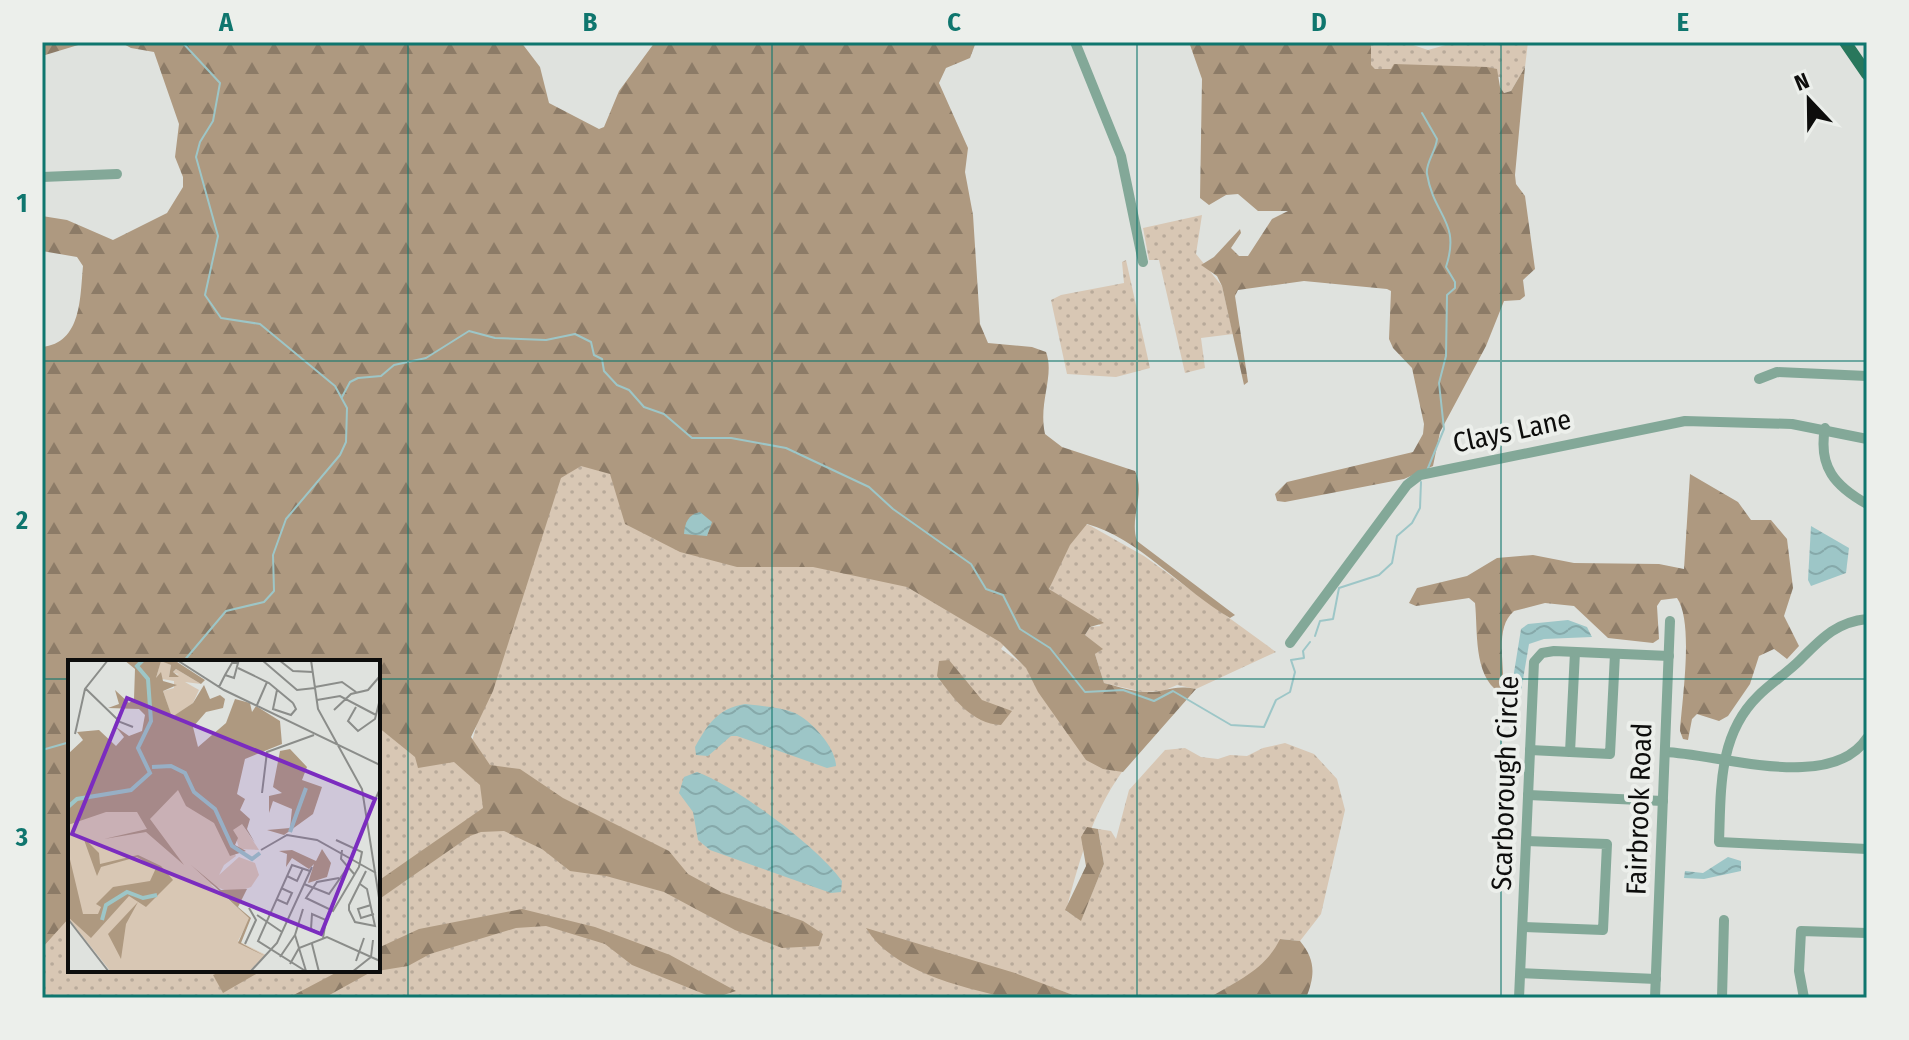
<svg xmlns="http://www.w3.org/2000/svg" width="1909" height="1040" viewBox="0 0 1909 1040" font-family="'Fira Sans Condensed',sans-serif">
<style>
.grass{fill:url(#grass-dots)}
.forest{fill:url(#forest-firs)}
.water{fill:url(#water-waves)}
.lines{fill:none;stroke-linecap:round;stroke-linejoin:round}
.stream{stroke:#9dc6c7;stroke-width:2}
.minor{stroke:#83a898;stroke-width:10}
.major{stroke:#29775c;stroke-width:12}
.grid{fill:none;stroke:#0f766e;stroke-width:2;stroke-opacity:0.55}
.labels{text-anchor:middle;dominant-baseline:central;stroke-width:8;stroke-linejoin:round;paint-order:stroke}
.street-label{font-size:28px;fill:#0d0d0c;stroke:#ecefeb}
.inset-river{fill:none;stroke:#9dc6c7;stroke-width:4}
.inset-road{fill:none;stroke:#8b8d8a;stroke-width:2}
.view{fill:#7b2cbf;fill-opacity:0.15;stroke:#7b2cbf;stroke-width:4}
.inset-edge{fill:none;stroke:#0d0d0c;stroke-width:4}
.neatline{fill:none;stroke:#0f766e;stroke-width:3}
.grid-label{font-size:26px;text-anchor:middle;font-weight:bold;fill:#0f766e}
</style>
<defs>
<pattern id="grass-dots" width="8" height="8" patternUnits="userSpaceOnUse" patternTransform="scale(2)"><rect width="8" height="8" fill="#d8c7b4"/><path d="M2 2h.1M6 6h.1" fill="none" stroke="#b8aa9a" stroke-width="1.8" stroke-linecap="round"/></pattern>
<pattern id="forest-firs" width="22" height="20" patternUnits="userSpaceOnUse" patternTransform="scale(2)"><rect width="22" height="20" fill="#ae9980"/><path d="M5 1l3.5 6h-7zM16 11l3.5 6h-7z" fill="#8c7b67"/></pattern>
<pattern id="water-waves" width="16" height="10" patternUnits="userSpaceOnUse" patternTransform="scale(2)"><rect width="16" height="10" fill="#9dc6c7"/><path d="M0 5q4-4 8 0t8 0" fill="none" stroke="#86a9aa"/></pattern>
</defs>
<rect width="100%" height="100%" fill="#dfe2de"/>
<g class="grass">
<polygon points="1371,42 1404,42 1428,50 1456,42 1528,42 1525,67 1511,91 1504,93 1500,87 1500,77 1375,69 1371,66"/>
<polygon points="1202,215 1196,254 1222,286 1233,334 1201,338 1205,368 1185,373 1159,260 1149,260 1143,228"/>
<polygon points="1126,260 1150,368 1116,377 1067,374 1051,300 1061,295 1124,283 1122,262"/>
<path d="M565,404L1089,525L1144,556L1276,652L1196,689L1177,685L1163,691L1143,692L1104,683L1095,654L1102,649L1085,635L1090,627L1101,626L1049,589L1057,569L1001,649L1141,748C1096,799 1083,847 1066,911L1081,920L1104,864L1098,829L1111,831L1116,839L1129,790L1165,750L1185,748L1201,757L1218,759L1230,755L1247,756L1263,748L1285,743L1314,754L1337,779L1345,810L1321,914L1300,941L1280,939L1271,958L1258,970L1209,998H1081L1046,985L1042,998H42V736L70,720V970H378V699L471,745Z"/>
</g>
<g class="forest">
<polygon points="42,42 88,42 42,56"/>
<path d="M120,42H521L540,67L549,103L599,129L604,127L619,91L655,42H976L970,58L946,68L939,83L968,148L965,172L973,215L980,324L988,343L1032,347L1046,352C1055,376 1038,402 1045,434L1062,447L1135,471C1146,494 1129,517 1137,541L1235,615L1230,618C1185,592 1137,537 1087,524L1070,545L1049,589L1104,623L1090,627L1085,635L1103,649L1095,654L1104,683C1117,686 1130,691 1144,692C1166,693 1172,684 1196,689L1123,772L1103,769L1086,760L1038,692L1026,668L1000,642L907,587L813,567H737L680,552L625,524L610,474L581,466L561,478L493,691L471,737L490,765L520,769L563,798L669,851L688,874L721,892L803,921L823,934L819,946L782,948L735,930L664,892L606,876L570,871L542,849L504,831L481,832L470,836L378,900V881L483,808L480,785L454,762L418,768L415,757L378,727V662H70V917L42,948V347C82,343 80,297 83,266L77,257L42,251V216L67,220L113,240L167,213L183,187V177L175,157L179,124L154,52L131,48Z"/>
<polygon points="1189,42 1371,42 1371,65 1375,69 1391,69 1394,64 1487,67 1497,69 1500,87 1504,93 1511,91 1525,67 1515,175 1516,184 1525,196 1535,269 1523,280 1525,296 1520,300 1504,301 1486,346 1440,432 1433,466 1404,479 1285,502 1277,501 1275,494 1287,482 1413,452 1423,434 1424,424 1412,368 1393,348 1389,339 1391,291 1387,289 1304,281 1238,290 1235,296 1248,382 1244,385 1222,286 1217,276 1201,265 1214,257 1240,229 1241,233 1231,248 1239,256 1248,256 1272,219 1288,211 1258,211 1238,194 1226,195 1209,205 1200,198 1202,79"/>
<path d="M1690,474L1738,502L1751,520H1771L1787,539L1793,588L1784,616L1799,646L1787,659L1774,649L1759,656L1750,684L1728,716L1719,721L1697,714L1692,719L1688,740L1683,739L1680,731C1682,700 1694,622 1677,598L1661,600L1657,606L1659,639L1653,643L1608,638L1574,606L1545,603L1514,611C1494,628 1505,664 1503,688L1499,692C1473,675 1478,630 1475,603L1469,598L1416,606L1409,603L1417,588L1467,576L1497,558L1533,555L1574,563L1659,564L1684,569Z"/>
<path d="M949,660L982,700L1012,711L1001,725C972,724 953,698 937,676L939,661Z"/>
<polygon points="1087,827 1098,829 1104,864 1081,921 1065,910 1086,866 1081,837"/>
<polygon points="522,909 595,927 670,955 736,991 714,998 632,965 605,944 546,926 516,928 430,954 408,966 371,972 324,998 288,998 341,970 378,970 378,948 419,929"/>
<path d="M866,928L1015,973L1081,998C1059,998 1029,1003 1007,998C959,986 893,972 866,928Z"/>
<path d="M1280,939L1300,941C1316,960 1315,976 1306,998H1209C1237,981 1265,970 1280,939Z"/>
<polygon points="224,970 263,970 223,993 213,975"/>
</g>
<g class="water">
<path d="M700,512L712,522L707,536L684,534C685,522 688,515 700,512Z"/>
<polygon points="1811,526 1849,548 1846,573 1811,586 1808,580"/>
<polygon points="1568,620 1587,627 1592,637 1544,639 1529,644 1521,691 1516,695 1512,685 1521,629 1528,624"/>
<path d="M745,704C760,706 781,707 795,713C812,721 836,748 836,766L827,768L737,736H731L708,756L696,755L695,747C708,724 717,709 745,704Z"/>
<path d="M697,772C737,787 817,846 842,881L841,892L831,893L710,850L698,840L693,812L679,793L684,777Z"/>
<polygon points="1728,857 1741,861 1741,871 1704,879 1684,878 1685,871 1703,873"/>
</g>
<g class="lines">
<g class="stream">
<polyline points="182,42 220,83 213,121 200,142 196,157 218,236 205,295 221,318 260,324 335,386 347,408 346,442 340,455 286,519 273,555 274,591 264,602 226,611 183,662"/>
<path d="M1422,113L1437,139C1436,151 1425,164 1427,174C1434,217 1461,221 1446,267L1455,282V288L1447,295L1446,356L1439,383L1444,429L1428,468"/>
<polyline points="342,397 350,382 358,378 381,376 394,365 426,358 469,331 495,338 546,340 575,334 591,342 594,355 602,359 604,371 617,385 629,390 644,407 664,414 692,438 731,438 786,448 869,487 893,509 971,564 986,589 1003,595 1020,629 1050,648 1085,692 1123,690 1154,701 1173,691 1231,725 1264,727 1276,700 1290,692 1295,672 1291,660 1304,658 1303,651 1310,642"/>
<polyline points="1315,636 1320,621 1333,619 1339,588 1379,575 1392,563 1397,536 1412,523 1420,508 1421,482"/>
<polyline points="42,750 70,742"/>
</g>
<g class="minor">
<polyline points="1075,42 1121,156 1143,262"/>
<polyline points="42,177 117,174"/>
<polyline points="1759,379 1777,372 1867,376"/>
<path d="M1825,428C1818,467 1835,486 1867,504"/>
<path d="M1867,619C1836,622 1821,639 1800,660C1787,673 1771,683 1758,696C1718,735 1721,790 1719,842L1867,849"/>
<polyline points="1290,643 1407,485 1420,475 1685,421 1792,424 1867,439"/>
<polyline points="1530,750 1610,754 1615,654"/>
<polyline points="1570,752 1575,652"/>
<path d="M1665,752C1720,754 1831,793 1867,738"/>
<polyline points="1528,795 1663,801"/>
<polyline points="1523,927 1603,930 1607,844 1526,841"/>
<polyline points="1521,973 1656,979"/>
<polyline points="1519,998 1534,662 1542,653 1554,651 1669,656"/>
<polyline points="1655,998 1670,621"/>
<polyline points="1722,998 1724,920"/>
<polyline points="1804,998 1799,971 1801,931 1867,933"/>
</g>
<polyline class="major" points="1845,42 1867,74"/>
</g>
<path class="grid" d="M408,42V998M772,42V998M1137,42V998M1501,42V998M42,361H1867M42,679H70M378,679H1867"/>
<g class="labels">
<g class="street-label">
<text transform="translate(1512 431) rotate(-12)">Clays Lane</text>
<text transform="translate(1505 783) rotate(-88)">Scarborough Circle</text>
<text transform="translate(1639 809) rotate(-88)">Fairbrook Road</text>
</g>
</g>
<g transform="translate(68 660)">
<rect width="312" height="312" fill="#dfe2de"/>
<path d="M93,0L103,5L101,17L111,14L105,13L108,9L133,24L117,22L131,30L125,43L104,58L95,31L106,28V21L88,18ZM111,121L174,164L191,190L171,189L168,177L156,175L168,196L156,205L151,215L171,197L187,203L191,215L183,227L172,231L161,232L142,224L182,258L170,281L198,295L180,312H43L0,258V147L53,129L81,160Z" fill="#d8c7b4"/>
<path d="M56,0H106L137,20L133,24L108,9L105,12L111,17H101L103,5L93,1L88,18L93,12L95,21L109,25L95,31L104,57L125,43L136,25L142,39L152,35L157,39L155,48L138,52L125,67L130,87L158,63L167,39L182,43L184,52L188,46L212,61L214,84L177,99L169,134L177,139L172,150L182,159L179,169L187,183L174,164L165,170L170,178L167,185L178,191L162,196L146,163L118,146L110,130L82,159L116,205L78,172L36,179L79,169L69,152H38L0,165V94L15,80L9,72L31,70L48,86L56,77L48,67L61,76L74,71L77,55L71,49L40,48L51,44L47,30L61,43L66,39L67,9ZM222,89L239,107L234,120L254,127L245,154L216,175L199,170L222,168L224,149L205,141L201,153V136L214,133L205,127L212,91ZM15,177L31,193L32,204L70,195L93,206L105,220L78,247L61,236L23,278L0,257V191L15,254H30L33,247L28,244L45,227L82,221L88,208L69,197L33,207L29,216ZM254,189L263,203L259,217L240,223L246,204L241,209L224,198L218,207L219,194L211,191L224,190L248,201ZM123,205L153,230L179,229L170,247L183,258L173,283L197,296L170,283L181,258ZM70,242L58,264L53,299L40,274Z" fill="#ae9980"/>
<path class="inset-river" d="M84,107L103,106L117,113L126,132L147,149L164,186L184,199L192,193M0,147L9,139L63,130L82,113L70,88L83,61L80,19L69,6L75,0M222,172L238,128M34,260L38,245L59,232L75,238L89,235"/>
<path class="inset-road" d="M109,0L156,30L312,105M194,0L229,30L247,28M211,0L225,11L245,12M243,0L250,49L294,129L312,244M170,8L201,23L225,43M151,27L157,15L164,3H170L166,18L157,15M247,27L274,22L288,32M17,28L52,62L65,67M209,30L205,49L223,55L228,49L225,43M249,40L272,36L308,55M189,45L199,22M288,47L280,61L290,71L307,59L312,39M266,50L283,34L300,30L312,16M7,74L17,29L40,0M194,133L199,92L246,75M300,155L312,129M268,180L294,192L291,207L265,251L238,238L249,222L271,218M193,190L219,175L249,180L308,213M274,190L273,199L287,215M219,216L229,221L235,208M236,224L261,234L280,207M292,224L299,229L307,266L287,262L281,250V245L298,211M208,239L219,244L224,233L213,228M303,245L290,249L293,258L306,254M189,255L214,272M0,259L41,312M227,275L235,249M254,275L243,269L244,254L258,260L255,278M177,284L188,260L181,248M244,284L251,312M212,297L227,275L238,311M288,301L296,278M222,304L231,288L259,277L312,301M182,312L209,283L244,207M239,312L190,281L224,205L242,211M284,312L303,297L305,280"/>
<path class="view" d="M59,38L307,139L253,274L4,174Z"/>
<rect width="312" height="312" class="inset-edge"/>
</g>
<rect width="1909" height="1040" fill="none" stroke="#ecefeb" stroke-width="88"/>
<g transform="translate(1809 100) rotate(338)" stroke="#ecefeb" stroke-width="6" paint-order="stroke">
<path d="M0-6L14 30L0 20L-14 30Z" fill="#0d0d0c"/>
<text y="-12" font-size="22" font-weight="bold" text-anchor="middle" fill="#0d0d0c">N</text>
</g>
<rect x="44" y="44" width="1821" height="952" class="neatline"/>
<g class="grid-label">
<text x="226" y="31">A</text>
<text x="590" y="31">B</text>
<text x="954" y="31">C</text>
<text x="1319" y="31">D</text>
<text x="1683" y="31">E</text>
<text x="22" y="212">1</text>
<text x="22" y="529">2</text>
<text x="22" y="846">3</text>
</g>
</svg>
